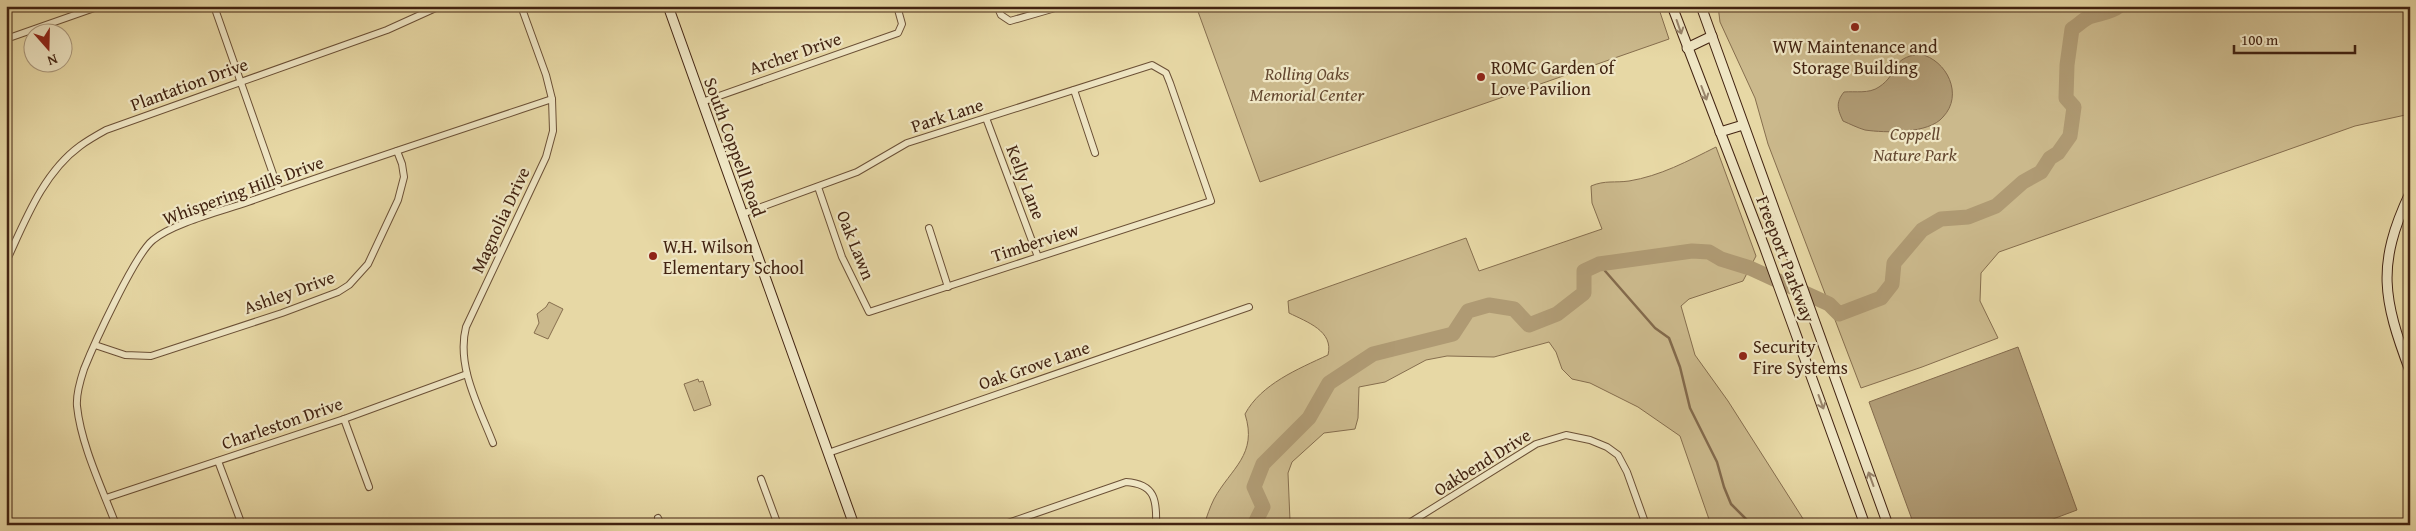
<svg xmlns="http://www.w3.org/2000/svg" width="2416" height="531" viewBox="0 0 2416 531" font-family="'Gentium Book Plus',serif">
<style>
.green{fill:#cbb98c;stroke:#866e4e}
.water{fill:#af9a73;stroke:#836a4c}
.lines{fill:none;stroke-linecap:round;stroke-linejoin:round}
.stream{stroke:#836a4c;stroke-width:2.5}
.river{stroke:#af9a73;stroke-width:15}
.street-casing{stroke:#6b5036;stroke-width:8}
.secondary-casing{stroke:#422311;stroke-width:11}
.street{stroke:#efe6c4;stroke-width:6}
.secondary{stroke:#efe6c4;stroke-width:9}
.oneway{stroke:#98846a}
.poi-dot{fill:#8f2418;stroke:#efe6c4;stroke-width:2}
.labels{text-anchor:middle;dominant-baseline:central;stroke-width:4.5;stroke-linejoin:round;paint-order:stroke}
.poi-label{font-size:18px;fill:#422311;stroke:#efe6c4;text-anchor:start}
.street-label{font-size:18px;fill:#422311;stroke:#efe6c4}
.park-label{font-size:18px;font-style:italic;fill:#644830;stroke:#efe6c4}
</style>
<rect width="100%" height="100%" fill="#e7d8a5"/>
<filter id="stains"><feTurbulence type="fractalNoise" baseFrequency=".004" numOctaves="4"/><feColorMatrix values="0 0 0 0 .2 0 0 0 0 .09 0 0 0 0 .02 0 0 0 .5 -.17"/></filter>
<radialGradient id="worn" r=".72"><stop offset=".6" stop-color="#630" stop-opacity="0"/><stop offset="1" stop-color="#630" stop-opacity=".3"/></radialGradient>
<g class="green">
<polygon points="1196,6 1658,6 1669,39 1260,182"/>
<polygon points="1718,6 2410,6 2410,114 2355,126 1999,252 1981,273 1980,301 1998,338 1922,367 1861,388 1768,144 1755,98 1720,22"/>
<path d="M1716,147L1756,256L1743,281L1689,299L1681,306L1695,355L1728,401L1807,525H1711L1680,436L1638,407L1590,383L1572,379L1562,369L1556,352L1549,342L1494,357L1447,356L1426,360L1385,382L1359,387L1358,418L1355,429L1324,433L1292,462L1288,473L1290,521L1287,525H1204C1207,516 1210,507 1214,499C1231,468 1258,455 1245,414C1261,384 1298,369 1328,355C1334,331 1307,322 1289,313L1288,301L1466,238L1479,271L1602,229L1592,203L1591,186C1605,180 1615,183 1629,181C1660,176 1688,161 1716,147Z"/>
<polygon points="549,302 563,309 548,339 534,333 539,323 537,314 546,307"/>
<polygon points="698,379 699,382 703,381 711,405 694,411 684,384"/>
</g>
<g class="water">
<path d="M1920,54C1947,60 1964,95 1943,117C1929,134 1885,133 1865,130C1858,128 1850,124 1843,121C1838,110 1835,103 1844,92C1855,91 1869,94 1879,87C1900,73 1889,58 1920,54Z"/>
<polygon points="2018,347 2077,510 2037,525 1914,525 1869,402"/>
</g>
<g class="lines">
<polyline class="stream" points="1599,264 1655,328 1669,338 1680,367 1690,408 1717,462 1724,487 1731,504 1752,525"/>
<path class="river" d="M1254,525L1263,507L1254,487L1263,464L1309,418L1329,383L1373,354L1453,334L1468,311L1489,305L1514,309L1529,325L1557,314L1584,293V271L1599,264L1692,251L1709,252L1721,259L1750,268L1829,304L1839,314L1881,298L1892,284L1894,263L1922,230L1941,219L1968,217L1996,206L2023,182L2041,172L2050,158L2058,153L2070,136L2074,107L2066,98L2067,65L2072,29C2078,25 2083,20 2089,17C2100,13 2110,13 2119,6"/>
<g class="street-casing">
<g id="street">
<polyline points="214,6 279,191"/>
<polyline points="997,6 1001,15 1010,21 1062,6"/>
<polyline points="6,39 100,6"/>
<polyline points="1074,90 1095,153"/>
<polyline points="702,102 898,33 902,24 897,6"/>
<polyline points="986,118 1038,257"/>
<polyline points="742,214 857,172 907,143 1152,65 1166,73 1170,83 1211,201 869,312 842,257 818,187"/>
<polyline points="929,228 948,287"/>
<path d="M6,262C25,221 43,173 80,146C88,140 97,135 106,130L387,30L440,6"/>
<polyline points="95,345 125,355 151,356 282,313 338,292 349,285 368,264 398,200 404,177 402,164 397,151"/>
<polyline points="344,419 369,487"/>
<path d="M493,443C479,407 456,366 466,327L546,157L553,131L552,99L546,75L521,6"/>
<polyline points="828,453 1249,307"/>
<polyline points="218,461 242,525"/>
<polyline points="761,479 778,525"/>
<polyline points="106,498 344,419 467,374"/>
<polyline points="658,518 661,525"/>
<path d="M116,525C102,488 81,445 77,406C76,394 80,381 84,369C94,344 135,254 153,240C173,223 222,211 248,202C349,166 451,133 552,99"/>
<path d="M1002,525L1126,482C1155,484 1157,500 1156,525"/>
<polyline points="1406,525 1536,444 1566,435 1590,440 1607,447 1618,455 1627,472 1646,525"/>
</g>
</g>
<g class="secondary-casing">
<g id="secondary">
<polyline points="668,6 854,525"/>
<polyline points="1672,6 1764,246 1865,525"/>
<polyline points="1701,6 1888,525"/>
<polyline points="1687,48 1712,36"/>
<polyline points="1720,132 1743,125"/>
<path d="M2410,193C2376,265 2383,299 2410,371"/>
</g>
</g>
<use href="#street" class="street"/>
<use href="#secondary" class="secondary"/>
</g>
<defs><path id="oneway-shaft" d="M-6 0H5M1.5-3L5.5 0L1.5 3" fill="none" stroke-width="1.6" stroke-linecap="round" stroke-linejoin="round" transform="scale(1.25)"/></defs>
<g class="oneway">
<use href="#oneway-shaft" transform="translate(1679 27) rotate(71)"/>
<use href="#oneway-shaft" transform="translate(1704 93) rotate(69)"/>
<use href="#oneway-shaft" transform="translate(1821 402) rotate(70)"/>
<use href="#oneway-shaft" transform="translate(1871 479) rotate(-110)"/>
</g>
<g class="poi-dot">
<circle cx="1855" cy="27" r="5"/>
<circle cx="1481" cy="77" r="5"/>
<circle cx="653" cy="256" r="5"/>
<circle cx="1743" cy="356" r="5"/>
</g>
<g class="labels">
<g class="poi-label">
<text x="1855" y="46" text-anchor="middle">WW Maintenance and<tspan x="1855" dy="21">Storage Building</tspan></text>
<text x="1491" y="67">ROMC Garden of<tspan x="1491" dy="21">Love Pavilion</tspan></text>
<text x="663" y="246">W.H. Wilson<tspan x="663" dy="21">Elementary School</tspan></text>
<text x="1753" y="346">Security<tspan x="1753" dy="21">Fire Systems</tspan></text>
</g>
<g class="street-label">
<text transform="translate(795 53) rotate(-19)">Archer Drive</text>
<text transform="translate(189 84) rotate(-20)">Plantation Drive</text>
<text transform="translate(947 115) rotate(-18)">Park Lane</text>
<text transform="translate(735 147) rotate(70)">South Coppell Road</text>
<text transform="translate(1026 182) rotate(69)">Kelly Lane</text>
<text transform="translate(243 190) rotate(-20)">Whispering Hills Drive</text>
<text transform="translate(500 220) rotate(-65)">Magnolia Drive</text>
<text transform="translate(1035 242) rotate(-18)">Timberview</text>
<text transform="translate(856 245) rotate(68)">Oak Lawn</text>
<text transform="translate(1786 259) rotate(69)">Freeport Parkway</text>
<text transform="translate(289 292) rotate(-20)">Ashley Drive</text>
<text transform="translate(1034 365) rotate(-19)">Oak Grove Lane</text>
<text transform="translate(282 423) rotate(-19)">Charleston Drive</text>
<text transform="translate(1482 462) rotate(-32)">Oakbend Drive</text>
</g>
<g class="park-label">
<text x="1307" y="73">Rolling Oaks<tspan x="1307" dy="21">Memorial Center</tspan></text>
<text x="1915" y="133">Coppell<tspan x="1915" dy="21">Nature Park</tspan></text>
</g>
</g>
<rect width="2416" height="531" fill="none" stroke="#e7d8a5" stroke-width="25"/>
<rect x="8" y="8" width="2401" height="516" fill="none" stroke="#422311" stroke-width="2.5"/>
<rect x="12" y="12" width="2391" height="506" fill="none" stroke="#422311"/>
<g transform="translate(48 48) rotate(160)"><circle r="24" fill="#efe6c4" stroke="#aa987c"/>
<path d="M0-4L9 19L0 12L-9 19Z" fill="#8f2418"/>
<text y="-8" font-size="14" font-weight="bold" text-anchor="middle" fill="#422311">N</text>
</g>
<path d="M2234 45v8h121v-8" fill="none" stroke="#422311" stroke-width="2.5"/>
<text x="2241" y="45" font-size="15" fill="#422311" stroke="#efe6c4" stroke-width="4" paint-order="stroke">100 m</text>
<rect width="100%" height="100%" filter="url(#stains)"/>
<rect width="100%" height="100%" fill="url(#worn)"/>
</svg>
